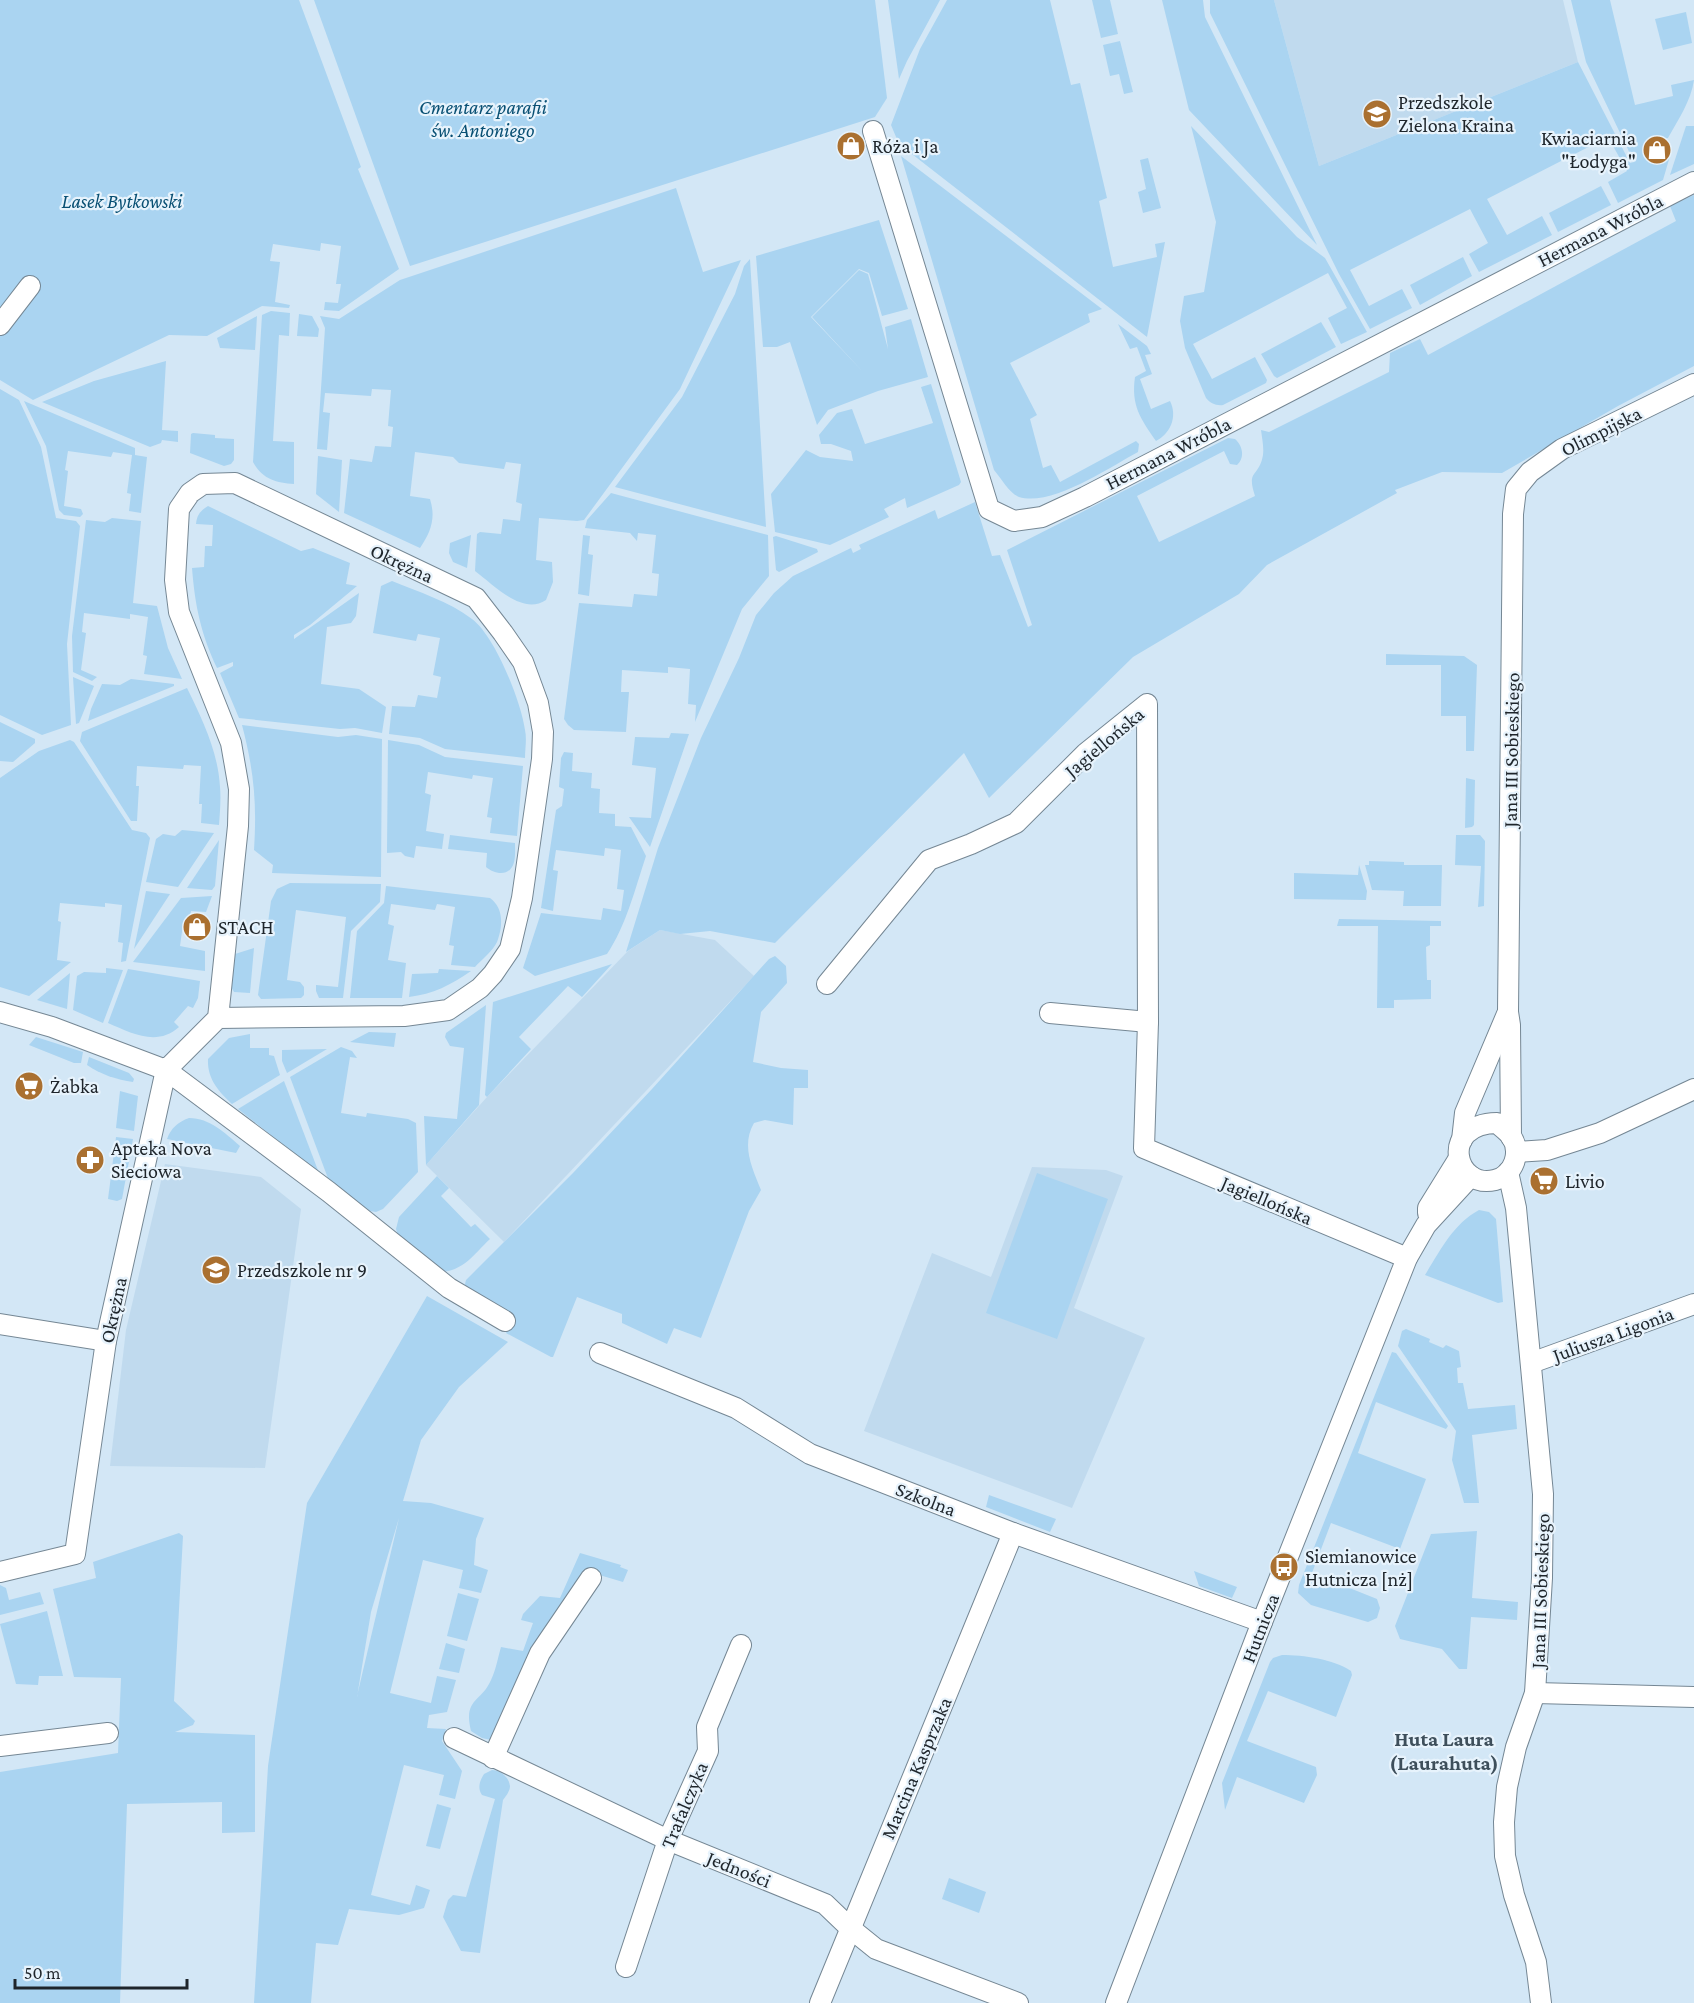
<svg xmlns="http://www.w3.org/2000/svg" width="1694" height="2003" viewBox="0 0 1694 2003" font-family="'Crimson Pro',serif">
<style>
.built{fill:#c0daee}
.green{fill:#aad4f1;fill-rule:evenodd}
.lines{fill:none;stroke-linecap:round;stroke-linejoin:round}
.minor-casing{stroke:#758794;stroke-width:22}
.minor{stroke:#fff;stroke-width:20}
.labels{text-anchor:middle;dominant-baseline:central;stroke-width:4.5;stroke-linejoin:round;paint-order:stroke}
.poi-label{font-size:20px;fill:#1e252b;stroke:#e7f3fc;text-anchor:start}
.park-label{font-size:20px;font-style:italic;fill:#084f73;stroke:#e7f3fc}
.street-label{font-size:20px;fill:#1e252b;stroke:#e7f3fc}
.neighbourhood-label{font-size:21px;font-weight:bold;fill:#3e4f5b;stroke:#e7f3fc}
</style>
<rect width="100%" height="100%" fill="#d3e7f6"/>
<g class="built">
<polygon points="1274,0 1563,0 1578,62 1319,166"/>
<polygon points="660,930 715,940 754,976 504,1242 426,1165 487,1097 628,951"/>
<polygon points="165,1164 261,1177 301,1209 265,1468 110,1466 126,1330"/>
<polygon points="1032,1167 1106,1170 1123,1176 1074,1308 1145,1338 1072,1508 864,1431 932,1253 991,1277"/>
</g>
<g class="green">
<polygon points="0,0 299,0 361,167 358,169 399,269 339,311 324,310 325,302 338,303 341,284 336,284 341,246 321,243 320,251 273,244 270,261 280,262 275,302 290,305 289,308 262,306 207,336 169,335 33,400 0,380"/>
<polygon points="314,0 875,0 887,98 875,117 410,266"/>
<polygon points="888,0 940,0 907,61 899,79"/>
<polygon points="947,0 1050,0 1071,85 1080,83 1107,198 1099,201 1113,267 1157,257 1155,244 1165,242 1147,337 899,144 891,125 920,49"/>
<polygon points="1092,0 1110,0 1118,34 1101,38"/>
<polygon points="1162,0 1203,0 1205,17 1317,245 1189,110"/>
<path d="M1210,0H1274L1319,166L1578,62L1630,163L1634,162L1586,62L1571,0H1610L1635,105L1673,96L1671,85L1694,80C1691,101 1678,120 1668,138L1644,144L1649,162L1670,156L1663,180L1618,203L1608,182L1627,171L1608,137L1487,199L1507,235L1542,216L1552,235L1479,272L1469,254L1488,243L1470,209L1350,270L1369,306L1402,289L1412,308L1370,329L1339,274L1210,13Z"/>
<polygon points="1686,12 1692,43 1663,50 1655,19"/>
<polygon points="1120,41 1133,92 1124,94 1119,74 1110,76 1103,45"/>
<path d="M1191,126L1297,237L1325,258L1367,332L1341,344L1328,318L1347,308L1328,273L1193,344L1212,379L1255,357L1267,380L1266,383L1223,405C1216,406 1210,403 1206,398L1185,348L1180,321L1184,296L1204,292L1216,222Z"/>
<polygon points="1686,126 1694,126 1694,164 1670,175"/>
<path d="M901,156L1102,309L1088,314L1090,322L1010,363L1037,415L1030,419L1043,468L1051,465L1060,482L1136,441L1139,444L1138,452C1110,467 1052,507 1019,497C1009,493 1001,478 994,470Z"/>
<polygon points="1148,158 1161,208 1143,213 1138,192 1146,189 1140,160"/>
<polygon points="1601,186 1611,205 1558,232 1549,213"/>
<path d="M676,188L703,272L741,260L680,389L584,520L577,521L539,518L536,560L552,562L553,582L546,600C522,616 494,585 475,571L477,534L480,532L501,534L503,519L520,521L522,504L516,502L521,464L506,462L504,469L459,463L453,457L415,452L410,496L430,499C436,518 431,532 420,548L344,513L350,459L372,462L375,446L391,447L393,427L388,426L391,390L372,389L371,396L325,393L323,412L330,413L327,450L317,449L325,328L320,316L339,319L400,280Z"/>
<path d="M1694,195V366L1618,406L1502,473L1442,472L1395,490L1397,493L1267,565L1239,594L1133,657L989,798L964,753L775,943L710,931L680,934L660,930L626,952L658,848L685,779L701,738L739,658L756,615L774,593L793,576L851,548L853,553L861,549L859,545L935,510L938,519L975,502L992,556L1000,555L1028,627L1032,625L1007,550L1228,438L1235,439C1243,446 1245,458 1237,465L1230,464L1224,451L1137,496L1159,542L1255,496C1246,469 1259,478 1263,455C1264,447 1262,438 1261,430L1269,432L1389,372L1390,353L1420,339L1428,355L1676,221L1670,206Z"/>
<polygon points="879,220 908,309 882,316 869,273 859,269 811,317 864,373 812,317 859,270 868,274 888,349 885,327 911,319 928,377 878,391 828,410 817,425 790,342 777,347 763,347 756,256"/>
<polygon points="1463,257 1472,276 1420,305 1410,285"/>
<polygon points="750,259 766,527 615,487 682,397 735,294 744,266"/>
<path d="M271,311L290,313L289,336L279,335L273,441L294,442V484C276,483 262,479 253,462L262,315Z"/>
<polygon points="299,314 312,316 319,329 318,337 297,336"/>
<polygon points="257,316 255,350 220,348 217,338"/>
<polygon points="1321,322 1336,347 1277,378 1274,376 1261,354"/>
<path d="M1118,324L1147,346L1151,354L1145,355L1152,374L1140,379L1151,409L1170,401C1178,417 1170,434 1156,441C1140,418 1131,405 1135,377L1146,371L1137,347L1130,349Z"/>
<polygon points="166,361 162,430 178,431 178,442 162,440 161,443 150,447 42,402 94,381"/>
<polygon points="931,384 961,482 959,485 907,508 905,498 884,509 889,517 830,545 775,532 771,494 806,450 820,457 853,461 851,451 831,444 821,444 819,435 837,413 852,409 865,444 933,423 921,387"/>
<polygon points="0,389 19,400 41,447 56,518 76,521 80,526 67,644 71,725 42,735 0,715"/>
<polygon points="24,401 135,448 135,455 147,457 141,513 129,511 131,494 127,493 132,455 113,452 111,457 68,451 65,470 68,471 64,506 81,509 83,514 80,517 64,515 59,510 46,446"/>
<polygon points="193,433 215,435 215,438 234,439 234,460 231,464 224,466 190,453 191,434"/>
<polygon points="318,456 342,460 339,512 316,494"/>
<polygon points="611,493 768,535 769,576 742,609 695,722 696,705 688,704 690,669 668,667 668,673 622,670 621,692 629,692 626,732 574,730 568,725 564,719 579,603 632,607 634,594 657,596 659,574 652,573 656,535 638,533 637,541 630,533 585,528 587,520"/>
<path d="M208,506L301,551L313,548L350,563L346,584L357,586L310,625L294,635V639L359,593L356,616L351,623L327,627L321,684L359,689L386,707L382,733L355,728L340,729L239,718L220,673L233,666V662L217,668C201,634 195,606 192,568L204,567L205,546H212L213,525L196,524C197,515 200,511 208,506Z"/>
<polygon points="112,518 141,521 133,603 157,606 168,648 182,679 144,674 147,656 143,655 148,617 130,614 130,619 84,613 82,632 86,633 81,670 97,677 92,681 73,672 72,636 86,520 105,522"/>
<polygon points="471,535 467,568 453,562 449,553 450,543"/>
<polygon points="583,535 590,536 588,554 593,555 589,596 578,594"/>
<polygon points="776,536 817,549 818,552 779,572 776,570 773,537"/>
<path d="M392,581C418,592 449,601 472,619C495,636 521,701 525,730C527,739 525,749 525,758L445,749L420,738L389,734L392,706L415,707L418,695L437,698L441,677L433,675L440,638L418,634L416,641L373,633L381,586Z"/>
<polygon points="1386,654 1464,656 1477,665 1474,751 1466,751 1466,716 1441,716 1441,665 1386,665"/>
<polygon points="73,677 94,686 79,723 76,724"/>
<polygon points="131,679 174,684 174,686 88,721 91,709 102,684 120,685"/>
<path d="M187,688C202,719 218,751 220,787C221,799 220,812 219,825L201,823L202,804H199L201,766L184,765L183,769L137,766L136,786H139L137,821H131L80,741L82,732Z"/>
<polygon points="0,722 35,739 35,743 13,762 0,761"/>
<path d="M242,725L338,737L356,735L382,739L381,877L272,873L273,865L254,850C257,803 254,771 242,725Z"/>
<polygon points="671,733 689,734 650,847 629,817 651,818 656,768 632,765 635,737 669,738"/>
<polygon points="70,740 74,742 132,830 146,833 150,838 126,961 121,962 123,943 118,942 122,905 105,903 105,907 60,903 58,921 61,922 57,960 71,962 29,996 0,987 0,778 39,751"/>
<polygon points="388,740 419,745 445,757 523,766 517,836 490,833 492,818 487,817 493,778 473,775 472,779 428,772 425,793 431,795 426,831 444,834 442,849 416,846 414,858 405,856 401,852 387,853"/>
<path d="M564,752L573,753L572,771L592,773L591,788L600,789L599,813L615,814V826L631,827L646,856C635,889 626,926 607,954L535,976L523,968L541,913L601,920L603,908L621,911L624,890L617,889L621,850L605,848L604,856L556,850L553,870L558,871L553,911L541,908L556,810L562,806L564,789L559,787L561,758Z"/>
<polygon points="1466,778 1475,780 1474,825 1472,827 1465,828"/>
<polygon points="182,830 214,833 178,887 146,882 156,839 163,834 175,836"/>
<path d="M450,835L515,843C515,850 516,861 512,867C506,877 493,873 486,867L487,853L448,849Z"/>
<polygon points="1456,835 1480,835 1485,841 1484,906 1478,907 1481,866 1455,865"/>
<polygon points="219,840 215,886 212,890 187,888"/>
<polygon points="1369,861 1404,862 1404,865 1442,865 1441,906 1403,906 1404,891 1372,890 1365,865 1369,865"/>
<polygon points="1359,865 1367,891 1366,900 1294,899 1294,873 1358,875"/>
<polygon points="290,883 381,884 380,902 351,931 343,998 319,998 316,991 316,985 338,987 346,917 296,910 287,980 300,982 304,987 304,995 301,998 261,999 258,995 271,901 277,889"/>
<path d="M386,886L490,898C504,908 503,927 497,942C493,951 481,960 475,967L451,965L454,946L449,945L455,907L437,904L435,910L391,904L388,924L394,926L388,960L406,963L402,998H350L357,931L384,903Z"/>
<polygon points="146,891 170,894 134,949"/>
<polygon points="212,896 206,912 191,911 189,924 183,924 180,946 205,951 205,971 133,962 181,898"/>
<polygon points="1339,919 1441,921 1441,926 1430,926 1430,945 1426,947 1427,980 1431,980 1431,999 1394,1000 1394,1008 1377,1008 1378,926 1337,926"/>
<polygon points="254,948 250,993 234,992 229,983 235,954"/>
<path d="M775,956L786,966L787,983L761,1012L753,1062L781,1068L808,1070V1088H794L793,1125L765,1120L754,1123C741,1145 752,1168 761,1190L749,1211L701,1338L674,1328L667,1344L622,1323V1314L577,1297L553,1357H551L506,1333L514,1317L480,1301L464,1288L466,1280L573,1173L652,1089L769,959Z"/>
<polygon points="612,964 582,997 568,986 519,1037 531,1049 487,1097 485,1095 493,1002"/>
<polygon points="106,968 123,970 103,1023 73,1010 77,976 84,972 106,973"/>
<path d="M128,969L200,981L198,998L193,1008L188,1006L174,1022L179,1027C157,1047 131,1033 108,1023Z"/>
<path d="M439,969L471,971C451,985 433,994 409,997L412,974L438,973Z"/>
<polygon points="70,973 67,1009 37,1000"/>
<polygon points="486,1005 479,1105 426,1165 424,1116 457,1119 464,1048 450,1046 445,1037 446,1033"/>
<polygon points="369,1032 396,1033 394,1047 350,1042"/>
<path d="M250,1034V1048H269V1055L274,1056L280,1075L232,1104C219,1092 207,1079 208,1059L229,1038Z"/>
<polygon points="36,1037 83,1052 81,1063 74,1063 29,1045"/>
<polygon points="341,1047 352,1051 357,1058 350,1057 341,1113 366,1117 367,1113 408,1119 416,1123 418,1172 383,1209 376,1212 370,1211 329,1181 290,1077"/>
<polygon points="327,1049 287,1073 282,1061 282,1050"/>
<path d="M89,1057L129,1073L134,1079L133,1082C117,1080 100,1074 87,1065Z"/>
<polygon points="284,1081 319,1173 238,1109"/>
<polygon points="120,1091 138,1096 134,1131 116,1128"/>
<path d="M189,1118C210,1118 225,1133 240,1146L236,1153L167,1139C171,1128 178,1122 189,1118Z"/>
<polygon points="116,1137 133,1139 122,1199 117,1201 108,1199"/>
<polygon points="1037,1173 1108,1199 1057,1339 986,1313"/>
<path d="M437,1176L449,1188L441,1196L471,1227L475,1224L490,1239C474,1254 463,1272 439,1272L399,1239L396,1229L399,1217Z"/>
<path d="M1479,1210L1489,1212L1496,1219L1503,1302L1498,1303L1425,1275C1440,1251 1453,1224 1479,1210Z"/>
<path d="M427,1296L508,1342L459,1387L421,1440L403,1501L431,1503L484,1518L476,1539L474,1565L488,1570L481,1593L459,1588L463,1570L423,1560L390,1693L431,1703L437,1676L456,1680L447,1712L429,1715L427,1728L446,1729L442,1741L462,1771L455,1799L439,1795L444,1775L404,1765L371,1895L410,1905L416,1885L430,1890L424,1908L399,1915L349,1909L338,1945L316,1943L311,2003H254L268,1766L307,1503ZM399,1518L357,1696V1697L371,1612Z"/>
<polygon points="1406,1329 1430,1339 1429,1342 1443,1348 1446,1345 1459,1351 1461,1367 1457,1368 1458,1383 1463,1383 1468,1409 1515,1405 1517,1429 1472,1435 1479,1503 1464,1503 1452,1460 1456,1431 1398,1346 1402,1331"/>
<polygon points="1392,1352 1396,1353 1448,1426 1446,1429 1376,1402 1358,1453 1426,1479 1400,1549 1331,1523 1312,1573 1377,1599 1380,1608 1377,1618 1368,1622 1311,1605 1298,1593 1299,1585"/>
<polygon points="989,1495 1056,1519 1050,1532 986,1507"/>
<polygon points="1477,1531 1472,1598 1518,1602 1517,1620 1471,1617 1467,1669 1459,1669 1442,1649 1400,1639 1395,1626 1431,1534"/>
<polygon points="179,1533 183,1536 174,1701 195,1721 193,1725 175,1732 255,1735 255,1832 222,1833 222,1802 127,1804 120,2003 0,2003 0,1772 118,1753 121,1678 74,1677 53,1589 96,1578 93,1562"/>
<path d="M580,1553L621,1565L620,1567L628,1570L623,1582L586,1571L491,1740L482,1738L471,1731C463,1698 481,1703 491,1680C496,1670 498,1657 501,1647L523,1651L533,1623L521,1620L523,1614L540,1596L560,1598Z"/>
<polygon points="1194,1571 1237,1587 1232,1598 1199,1586"/>
<polygon points="0,1585 6,1588 9,1600 40,1592 44,1604 0,1615"/>
<polygon points="458,1593 479,1599 467,1641 447,1636"/>
<polygon points="47,1611 63,1676 39,1676 38,1685 16,1684 0,1624"/>
<polygon points="446,1643 465,1649 459,1673 439,1669"/>
<path d="M1282,1655C1304,1655 1333,1659 1351,1671L1352,1675L1336,1717L1268,1691L1247,1741L1316,1767L1317,1775L1304,1803L1237,1777L1225,1810L1222,1783L1270,1662L1273,1658Z"/>
<path d="M492,1770C500,1770 509,1777 510,1786C510,1791 506,1796 503,1800L480,1953L461,1951L443,1917L448,1900L453,1895L466,1897L495,1799L482,1795C477,1788 480,1780 484,1774Z"/>
<polygon points="437,1804 451,1808 440,1849 426,1846"/>
<polygon points="949,1878 986,1892 979,1913 942,1899"/>
</g>
<g class="lines">
<g class="minor-casing">
<g id="minor">
<polyline points="873,131 989,509 1014,521 1042,517 1085,497 1694,182"/>
<polyline points="0,325 30,286"/>
<polyline points="827,984 929,860 971,844 1016,823 1086,753 1147,704 1148,1022 1144,1148 1407,1258"/>
<polyline points="0,1012 52,1027 166,1070 218,1018 238,826 239,789 231,743 179,612 175,580 179,509 190,493 203,484 235,483 476,598 503,633 523,662 538,703 543,732 542,759 522,898 510,949 493,974 480,988 448,1010 404,1016 218,1018"/>
<polyline points="1050,1013 1148,1022"/>
<path d="M1497,1123C1501,1127 1507,1131 1511,1136C1522,1152 1514,1175 1495,1180C1455,1190 1438,1124 1497,1123Z"/>
<polyline points="1511,1137 1510,1025 1508,1012 1513,514 1516,489 1530,472 1562,449 1694,384"/>
<polyline points="1462,1140 1465,1113 1507,1014"/>
<polyline points="1516,1152 1547,1150 1600,1133 1694,1089"/>
<polyline points="1508,1172 1516,1208 1543,1494 1542,1578 1535,1693 1516,1747 1507,1787 1504,1822 1505,1856 1514,1895 1536,1962 1541,2003"/>
<polyline points="1428,1213 1428,1208 1459,1158"/>
<polyline points="0,1324 106,1341"/>
<polyline points="600,1353 736,1408 810,1454 1013,1533 1262,1622"/>
<polyline points="1531,1363 1694,1304"/>
<polyline points="0,1572 75,1554 106,1341 166,1070 329,1192 449,1288 505,1321"/>
<polyline points="1535,1693 1694,1697"/>
<polyline points="454,1738 668,1840 825,1904 850,1928 876,1949 1018,2003"/>
<polyline points="0,1746 108,1733"/>
<polyline points="493,1758 540,1653 591,1578"/>
<polyline points="626,1967 668,1840 708,1751 707,1727 741,1645"/>
<polyline points="820,2003 1013,1533"/>
<polyline points="1116,2003 1262,1622 1407,1258 1426,1225 1471,1176"/>
</g>
</g>
<use href="#minor" class="minor"/>
</g>
<defs>
<g id="school-disc" transform="scale(1.5)"><circle r="9.5" fill="#aa7030" stroke="#e7f3fc"/><path d="M0-5L7-2L0 1L-7-2ZM-4 1L0 2.5L4 1V4Q0 6-4 4Z" fill="#fff"/></g>
<g id="shop-disc" transform="scale(1.5)"><circle r="9.5" fill="#aa7030" stroke="#e7f3fc"/><path d="M-5-2.5h2.3a2.7 3.5 0 0 1 5.4 0H5L5.5 6h-11ZM-1.5-2.5h3a1.5 2.3 0 0 0-3 0Z" fill="#fff"/></g>
<g id="supermarket-disc" transform="scale(1.5)"><circle r="9.5" fill="#aa7030" stroke="#e7f3fc"/><path d="M-6-5.5h2.5l.6 2H6L4.5 2H-2.5L-4.4-4H-6ZM-1.5 3.2a1.3 1.3 0 1 0 .1 0ZM3 3.2a1.3 1.3 0 1 0 .1 0Z" fill="#fff"/></g>
<g id="pharmacy-disc" transform="scale(1.5)"><circle r="9.5" fill="#aa7030" stroke="#e7f3fc"/><path d="M-2-6h4v4h4v4h-4v4h-4v-4h-4v-4h4Z" fill="#fff"/></g>
<g id="bus-disc" transform="scale(1.5)"><circle r="9.5" fill="#aa7030" stroke="#e7f3fc"/><path d="M-5-6H5V4H4V6H2V4H-2V6H-4V4H-5ZM-3.5-4V0h7V-4ZM-3.5 1.2v1.5H-2V1.2ZM2 1.2v1.5H3.5V1.2Z" fill="#fff"/></g>
</defs>
<g fill-rule="evenodd">
<use href="#school-disc" x="1377" y="114"/>
<use href="#shop-disc" x="851" y="146"/>
<use href="#shop-disc" x="1657" y="150"/>
<use href="#shop-disc" x="197" y="927"/>
<use href="#supermarket-disc" x="29" y="1086"/>
<use href="#pharmacy-disc" x="90" y="1160"/>
<use href="#supermarket-disc" x="1544" y="1181"/>
<use href="#school-disc" x="216" y="1270"/>
<use href="#bus-disc" x="1284" y="1567"/>
</g>
<g class="labels">
<g class="poi-label">
<text x="1398" y="102">Przedszkole<tspan x="1398" dy="23">Zielona Kraina</tspan></text>
<text x="1636" y="138" text-anchor="end">Kwiaciarnia<tspan x="1636" dy="23">"Łodyga"</tspan></text>
<text x="872" y="146">Róża i Ja</text>
<text x="218" y="927">STACH</text>
<text x="50" y="1086">Żabka</text>
<text x="111" y="1148">Apteka Nova<tspan x="111" dy="23">Sieciowa</tspan></text>
<text x="1565" y="1181">Livio</text>
<text x="237" y="1270">Przedszkole nr 9</text>
<text x="1305" y="1556">Siemianowice<tspan x="1305" dy="23">Hutnicza [nż]</tspan></text>
</g>
<g class="park-label">
<text x="483" y="107">Cmentarz parafii<tspan x="483" dy="23">św. Antoniego</tspan></text>
<text x="122" y="201">Lasek Bytkowski</text>
</g>
<g class="street-label">
<text transform="translate(1600 230) rotate(-27)">Hermana Wróbla</text>
<text transform="translate(1601 431) rotate(-27)">Olimpijska</text>
<text transform="translate(1168 453) rotate(-27)">Hermana Wróbla</text>
<text transform="translate(402 563) rotate(25)">Okrężna</text>
<text transform="translate(1104 742) rotate(-40)">Jagiellońska</text>
<text transform="translate(1511 750) rotate(-89)">Jana III Sobieskiego</text>
<text transform="translate(1267 1200) rotate(23)">Jagiellońska</text>
<text transform="translate(113 1310) rotate(-78)">Okrężna</text>
<text transform="translate(1613 1334) rotate(-20)">Juliusza Ligonia</text>
<text transform="translate(926 1499) rotate(21)">Szkolna</text>
<text transform="translate(1540 1591) rotate(-88)">Jana III Sobieskiego</text>
<text transform="translate(1260 1628) rotate(-69)">Hutnicza</text>
<text transform="translate(916 1768) rotate(-67)">Marcina Kasprzaka</text>
<text transform="translate(684 1805) rotate(-67)">Trafalczyka</text>
<text transform="translate(739 1869) rotate(22)">Jedności</text>
</g>
<g class="neighbourhood-label">
<text x="1444" y="1739">Huta Laura<tspan x="1444" dy="24">(Laurahuta)</tspan></text>
</g>
</g>
<path d="M15 1979v9h172v-9" fill="none" stroke="#1e252b" stroke-width="3"/>
<text x="24" y="1979" font-size="18" fill="#1e252b" stroke="#e7f3fc" stroke-width="4.5" paint-order="stroke">50 m</text>
</svg>
